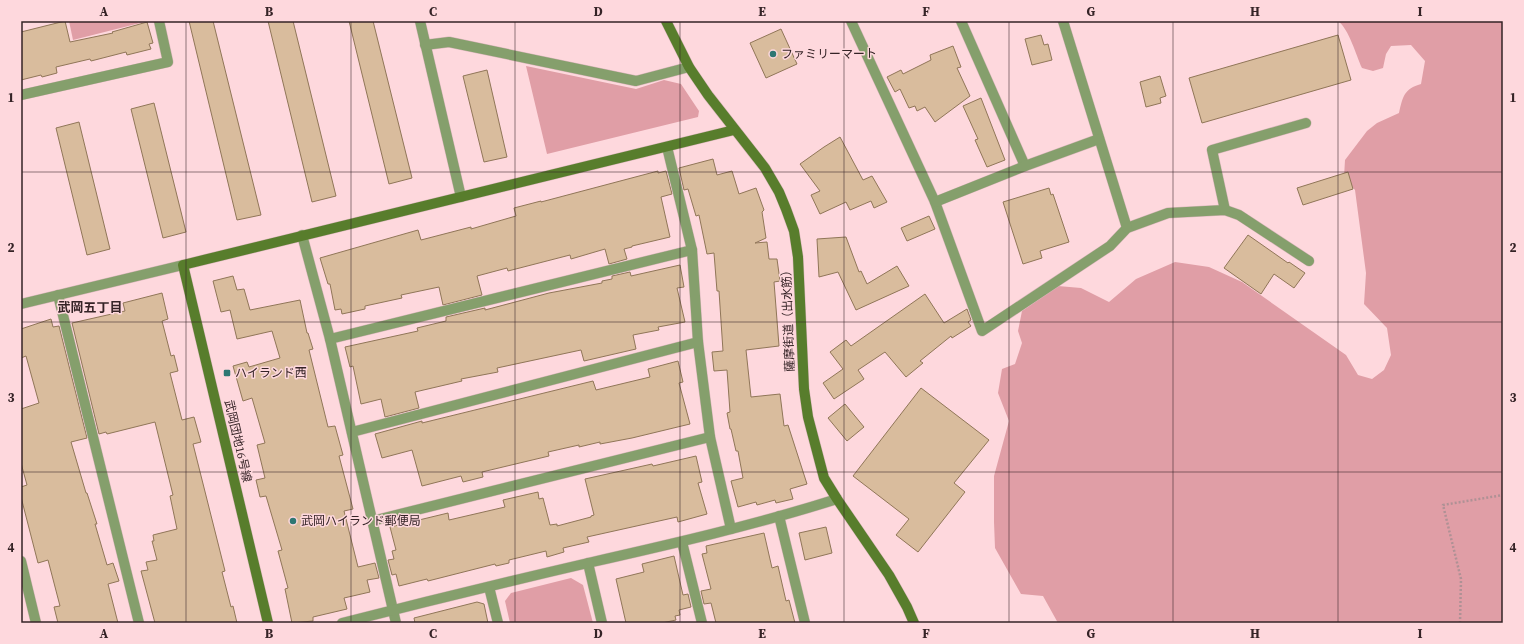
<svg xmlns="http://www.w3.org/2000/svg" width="1524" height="644" viewBox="0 0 1524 644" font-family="'Source Serif 4','Noto Sans JP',serif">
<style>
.green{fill:#e09ea6}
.building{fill:#d9bc9d;stroke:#907658}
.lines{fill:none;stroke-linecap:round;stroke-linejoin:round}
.street-casing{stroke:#dab7bc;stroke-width:11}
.secondary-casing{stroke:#dab7bc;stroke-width:11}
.path{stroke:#af9195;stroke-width:2.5;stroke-dasharray:2 2;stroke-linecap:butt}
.street{stroke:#859f6c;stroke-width:10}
.secondary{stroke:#587d2c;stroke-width:10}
.grid{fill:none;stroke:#352326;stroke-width:1;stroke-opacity:0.55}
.poi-dot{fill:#2e7773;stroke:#fed8dd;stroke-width:1.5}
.labels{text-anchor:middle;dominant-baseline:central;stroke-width:3;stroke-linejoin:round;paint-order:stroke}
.poi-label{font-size:12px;fill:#352326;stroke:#fed8dd;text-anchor:start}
.street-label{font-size:12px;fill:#352326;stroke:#fed8dd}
.neighbourhood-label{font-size:13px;font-weight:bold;fill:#352326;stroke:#fed8dd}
.neatline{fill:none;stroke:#352326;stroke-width:1.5}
.grid-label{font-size:13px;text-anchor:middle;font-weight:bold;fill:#352326}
</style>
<rect width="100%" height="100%" fill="#fed8dd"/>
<g class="green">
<polygon points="69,21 148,21 73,40"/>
<path d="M1338,21H1503V623H1058L1043,596L1021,594L995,548L994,522V476L1009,421L998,393L1002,369L1015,364L1022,343L1018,331L1022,311L1058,286L1081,288L1109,302L1136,279L1175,262L1209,267L1242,282L1346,355L1358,375L1372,379L1384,370L1391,355L1387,328L1364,304L1366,273L1355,190L1344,177L1345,160L1367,131L1377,123L1399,113C1403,96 1404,89 1421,84L1425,61L1411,45L1391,46L1386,54L1383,68L1373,71L1362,68C1356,55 1349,29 1338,21Z"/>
<polygon points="526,66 636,89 664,80 681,84 699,111 698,117 547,154"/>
<polygon points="571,578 583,585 593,623 510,623 505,601 511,593"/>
</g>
<g class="building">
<polygon points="65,21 70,42 113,33 112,32 147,22 153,43 149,44 151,49 127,55 126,52 91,61 90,59 56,67 57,73 42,77 41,75 21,80 21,32"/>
<polygon points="189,21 213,21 261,215 237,220"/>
<polygon points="268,21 293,21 336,196 312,202"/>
<polygon points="349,21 373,21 412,178 389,184"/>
<polygon points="781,29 797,64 766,78 750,43"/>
<polygon points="1041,35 1044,45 1048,44 1052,60 1032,65 1025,39"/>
<polygon points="1338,35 1351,80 1202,123 1189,78"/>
<polygon points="953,46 961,67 957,68 970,96 935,122 925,107 917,111 915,106 909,108 900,89 895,92 887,77 901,70 903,74 931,60 930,55"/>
<polygon points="487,70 507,157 484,162 463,76"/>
<polygon points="1160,76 1166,96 1160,98 1161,103 1146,107 1140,82"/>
<polygon points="981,98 1005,160 987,167 975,140 978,139 963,106"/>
<polygon points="154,103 186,232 163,238 131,109"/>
<polygon points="79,122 110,249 87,255 56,128"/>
<polygon points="840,137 863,180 872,176 887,202 874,208 871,201 850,210 846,202 820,214 811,195 820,191 800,164 824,147"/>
<polygon points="713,159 717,175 732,171 739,194 756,188 764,210 762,212 766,238 755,243 767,242 769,259 777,259 780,281 774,282 779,346 746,350 751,397 780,394 784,426 788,425 807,484 790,489 793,499 776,503 775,500 757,505 756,502 738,507 731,481 743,478 738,451 736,451 731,429 730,429 727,413 730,412 727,370 714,371 712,352 723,351 719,291 717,291 714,253 707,254 699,215 696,216 688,189 684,190 679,168"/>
<polygon points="658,171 658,173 666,171 672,194 661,197 670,237 632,246 632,247 624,249 627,259 609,264 605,249 571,259 570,255 508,271 507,268 477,276 482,295 443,305 439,287 401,295 402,298 365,306 365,309 342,314 341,309 335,310 330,284 328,284 320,258 418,230 421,240 471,227 471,229 516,216 514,208 541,201 541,202"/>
<polygon points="1348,172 1353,189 1303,205 1297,188"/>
<polygon points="1049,188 1051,195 1053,194 1069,242 1040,251 1042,258 1023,264 1003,202"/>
<polygon points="929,216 935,229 907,241 901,228"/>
<polygon points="1248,235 1288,263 1289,262 1305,273 1294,288 1274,274 1261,294 1224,268"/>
<polygon points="846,237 859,272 861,271 867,284 897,266 909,286 856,310 838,272 819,277 817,239"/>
<polygon points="680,265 684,287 677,288 685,322 658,327 659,330 633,335 636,349 584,361 581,350 497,368 498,372 461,379 462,381 415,392 419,408 385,417 381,399 361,404 353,366 350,367 345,347 418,331 417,328 446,321 446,317 485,308 485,310 549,293 602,283 602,281 612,279 612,276 630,272 631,276"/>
<polygon points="233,276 237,290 244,289 250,310 300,300 307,333 308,333 313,349 309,350 328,427 335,426 343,455 339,456 353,509 344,511 358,567 375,563 379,578 367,580 370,592 344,598 347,609 313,617 313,621 292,623 285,589 288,588 278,551 282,550 266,496 260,497 256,480 265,478 257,445 265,443 252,398 243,401 233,366 247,362 249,367 280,358 272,331 237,339 230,310 221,312 213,281"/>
<polygon points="162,293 168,319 162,321 171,356 174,355 178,371 170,373 182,420 194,417 201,442 193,444 225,571 222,572 231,607 233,606 237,623 155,623 141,571 148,570 146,562 157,560 152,541 154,541 153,535 177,529 170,496 173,495 155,422 107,434 106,432 99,434 72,323 125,311 123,303"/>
<polygon points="925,294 944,323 967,309 971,320 968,322 971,326 952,338 951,336 920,361 923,363 906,377 885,352 858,370 864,379 834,399 823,383 843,369 830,352 846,340 851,346"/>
<polygon points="51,319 53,327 59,326 87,438 71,442 86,493 87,493 97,524 95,524 107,565 113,563 119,581 108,584 118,623 58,623 54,607 60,606 48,560 38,563 21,497 21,487 27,485 21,463 21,409 39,403 26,356 21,358 21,329"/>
<polygon points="678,361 683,382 679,383 690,424 632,438 600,444 600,442 579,447 579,445 548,452 549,456 482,472 483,477 463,482 461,476 422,486 412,450 382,458 375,434 422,421 422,423 593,381 596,390 650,377 648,369"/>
<polygon points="921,388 989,440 954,483 965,492 918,552 896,535 909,519 853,476"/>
<polygon points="845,404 864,427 847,441 828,418"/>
<polygon points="696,456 702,482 698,483 707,514 678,522 677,517 587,537 589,542 563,548 564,552 547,557 546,551 509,560 509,563 496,566 495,564 428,581 427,579 399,586 396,574 392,575 388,560 394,559 392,551 396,550 390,527 448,513 449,520 505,507 503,500 538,492 539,499 543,498 550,525 557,524 557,526 591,517 591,516 594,515 585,479 652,464 653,466"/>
<polygon points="826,527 832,553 805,560 799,533"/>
<polygon points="764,533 772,568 778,566 786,601 789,600 795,623 716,623 711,603 704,604 701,591 711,589 702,554 707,553 706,546"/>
<polygon points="674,556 683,595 688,594 691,607 679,610 680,615 675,616 676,620 662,623 626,623 616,579 644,572 642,564"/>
<polygon points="477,602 484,604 488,623 415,623 414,618"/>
</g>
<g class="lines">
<g class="street-casing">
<g id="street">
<polyline points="420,21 461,197"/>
<polyline points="851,21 935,202 982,331 1110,246 1127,228 1168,213 1225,210 1239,215 1309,261"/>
<polyline points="961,21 1025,166"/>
<polyline points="1063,21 1127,228"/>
<polyline points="425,45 449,42 636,81 689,67"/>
<polyline points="21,95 168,62 159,21"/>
<polyline points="667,147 692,250 698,342 710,437 731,529"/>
<polyline points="935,202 1025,166 1099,139"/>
<polyline points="1225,210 1212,150 1306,123"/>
<polyline points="302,235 330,339 396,623"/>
<polyline points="58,295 139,623"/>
<polyline points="21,304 183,265"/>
<polyline points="330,339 692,250"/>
<polyline points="352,432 698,342"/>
<polyline points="779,516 805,623"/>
<polyline points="372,521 710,437"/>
<polyline points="682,542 702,623"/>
<polyline points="21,561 36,623"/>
<polyline points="588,563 602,623"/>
<polyline points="489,587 498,623"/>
<path d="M342,623C424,602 506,582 588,563C672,544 755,525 837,499"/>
</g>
</g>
<g class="secondary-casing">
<g id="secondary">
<polyline points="666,21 689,67 708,95 765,168 779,192 786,209 794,231 798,257 804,389 808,417 824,478 837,499 889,575 907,607 914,623"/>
<polyline points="268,623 183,265 734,130"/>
</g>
</g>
<polyline class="path" points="1460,623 1461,579 1443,505 1503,495"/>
<use href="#street" class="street"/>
<use href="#secondary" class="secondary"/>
</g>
<path class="grid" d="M186,21V623M351,21V623M515,21V623M680,21V623M844,21V623M1009,21V623M1173,21V623M1338,21V623M21,172H1503M21,322H1503M21,472H1503"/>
<g class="poi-dot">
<circle cx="773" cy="54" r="4"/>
<rect x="223" y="369" width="8" height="8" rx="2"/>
<circle cx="293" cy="521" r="4"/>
</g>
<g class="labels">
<g class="poi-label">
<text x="781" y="54">ファミリーマート</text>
<text x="235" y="373">ハイランド西</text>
<text x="301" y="521">武岡ハイランド郵便局</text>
</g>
<g class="street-label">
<text transform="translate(788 318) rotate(-92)">薩摩街道（出水筋）</text>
<text transform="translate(238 441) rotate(77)">武岡団地16号線</text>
</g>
<g class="neighbourhood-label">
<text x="90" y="307">武岡五丁目</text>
</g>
</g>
<rect width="1524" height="644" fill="none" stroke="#fed8dd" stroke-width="44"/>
<rect x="22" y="22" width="1480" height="600" class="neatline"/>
<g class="grid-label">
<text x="104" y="16">A</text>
<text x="269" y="16">B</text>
<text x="433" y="16">C</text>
<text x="598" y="16">D</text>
<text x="762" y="16">E</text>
<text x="926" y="16">F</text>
<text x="1091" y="16">G</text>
<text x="1255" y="16">H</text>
<text x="1420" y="16">I</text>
<text x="11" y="102">1</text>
<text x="1513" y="102">1</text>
<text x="11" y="252">2</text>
<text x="1513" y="252">2</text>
<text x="11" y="402">3</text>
<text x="1513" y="402">3</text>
<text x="11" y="552">4</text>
<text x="1513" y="552">4</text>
<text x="104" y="638">A</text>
<text x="269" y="638">B</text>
<text x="433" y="638">C</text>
<text x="598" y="638">D</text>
<text x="762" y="638">E</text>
<text x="926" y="638">F</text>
<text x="1091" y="638">G</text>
<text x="1255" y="638">H</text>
<text x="1420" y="638">I</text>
</g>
</svg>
